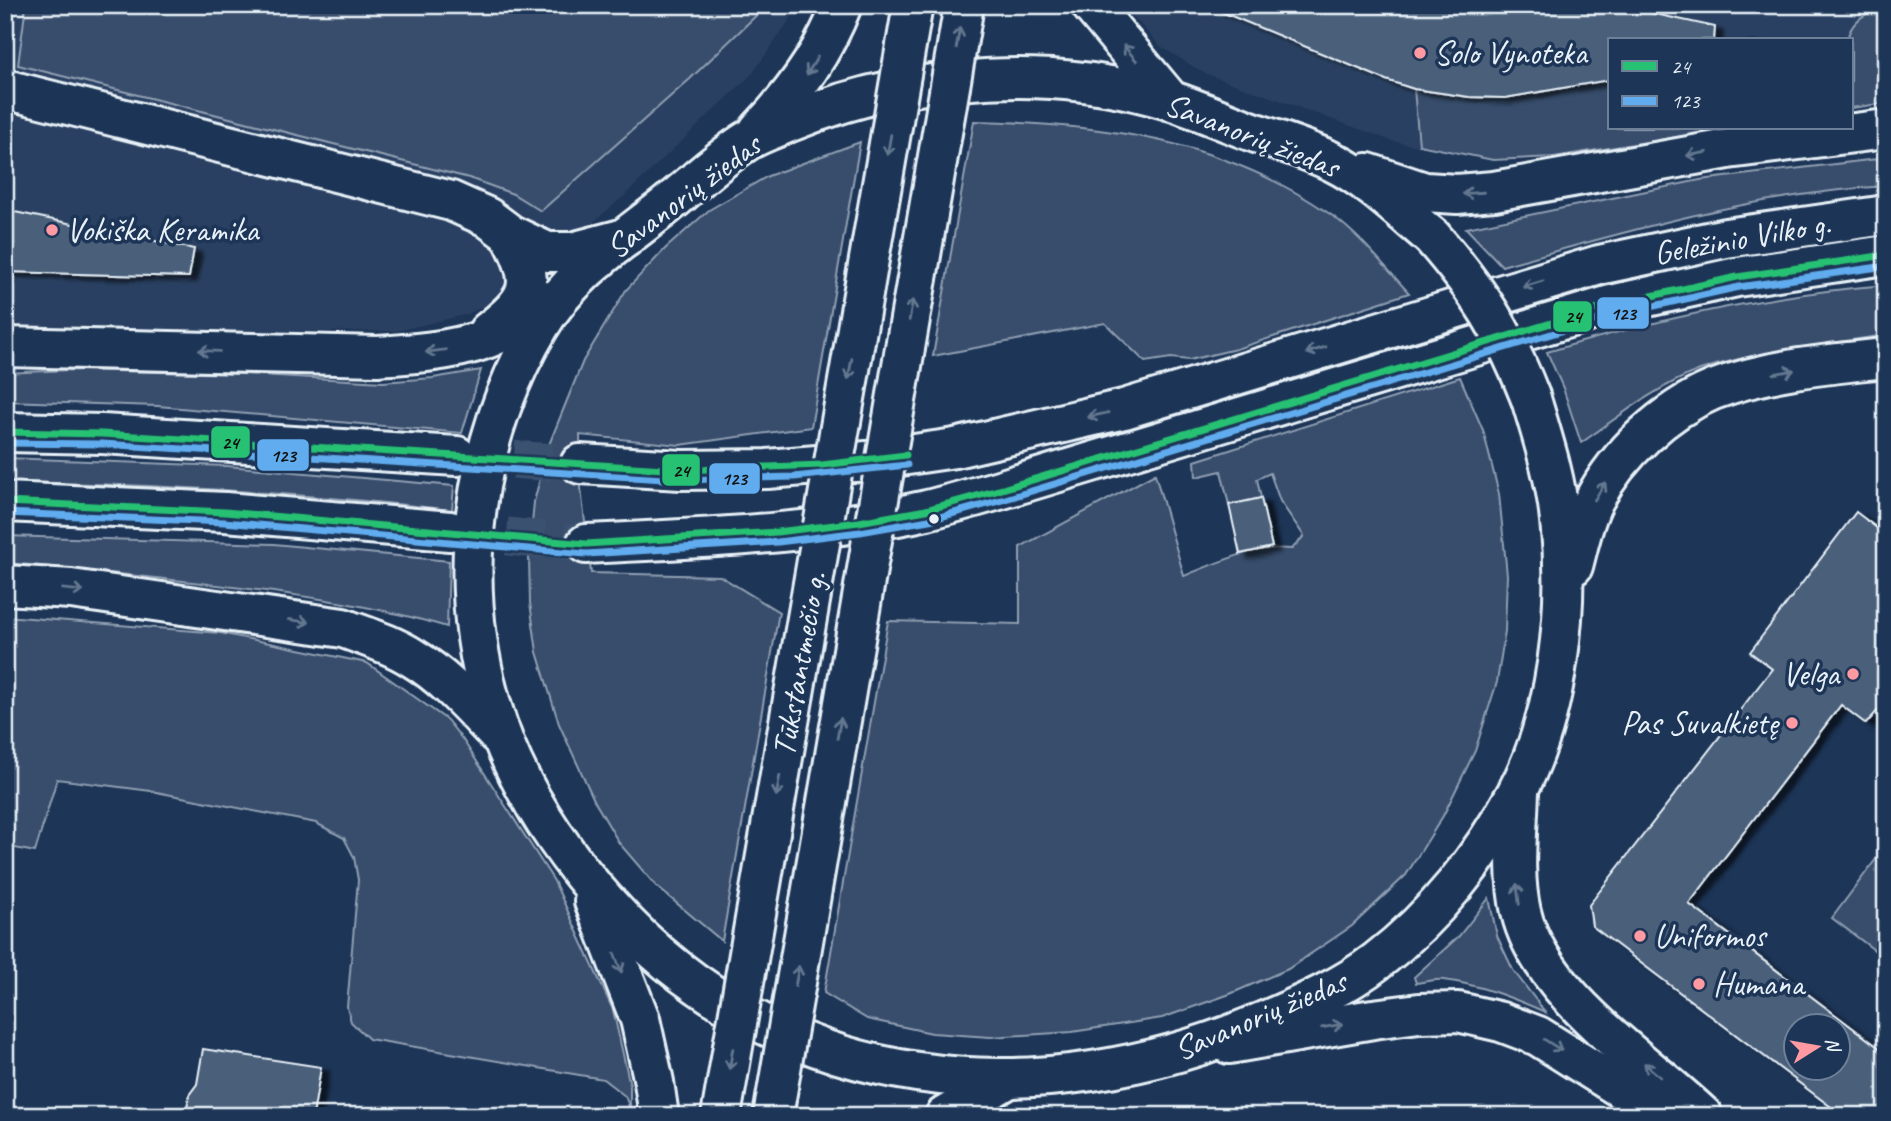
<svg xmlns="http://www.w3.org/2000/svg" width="1891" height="1121" viewBox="0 0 1891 1121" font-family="Caveat,sans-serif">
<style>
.built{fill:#2a4162}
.green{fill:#374d6c;stroke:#909fb2;stroke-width:2}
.building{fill:#495e7a;stroke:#e8f1f8;stroke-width:2;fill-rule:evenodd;filter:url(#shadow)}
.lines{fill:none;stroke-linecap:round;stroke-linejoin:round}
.highway-tunnel{stroke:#3b516f;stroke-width:38;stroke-dasharray:38 19;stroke-linecap:butt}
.street-casing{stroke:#e8f1f8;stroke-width:44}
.primary-casing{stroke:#e8f1f8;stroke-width:44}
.highway-casing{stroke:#e8f1f8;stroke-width:44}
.street{stroke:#1d3557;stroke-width:38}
.primary{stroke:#1d3557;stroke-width:38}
.highway{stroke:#1d3557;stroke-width:38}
.highway-bridge-casing{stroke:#e8f1f8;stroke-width:44;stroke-linecap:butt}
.highway-bridge{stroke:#1d3557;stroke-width:38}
.bus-1-casing{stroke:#1d3557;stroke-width:12}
.bus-2-casing{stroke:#1d3557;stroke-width:12}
.bus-1{stroke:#26c172;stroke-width:7}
.bus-2{stroke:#60acee;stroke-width:7}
.oneway{stroke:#64778f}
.poi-dot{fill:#ff9aa2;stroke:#1d3557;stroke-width:2.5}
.bus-dot{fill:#e8f1f8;stroke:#1d3557;stroke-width:2.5}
.labels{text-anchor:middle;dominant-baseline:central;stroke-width:7;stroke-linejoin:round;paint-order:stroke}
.poi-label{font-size:33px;fill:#e8f1f8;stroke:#1d3557;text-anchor:start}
.street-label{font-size:33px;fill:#e8f1f8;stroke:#1d3557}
.line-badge{stroke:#1d3557;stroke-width:2.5}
.pale-badge-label{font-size:19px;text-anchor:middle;font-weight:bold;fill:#111}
</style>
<defs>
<filter id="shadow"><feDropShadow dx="8" dy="4.5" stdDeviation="2" flood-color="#0009"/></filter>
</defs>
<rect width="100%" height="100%" fill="#1d3557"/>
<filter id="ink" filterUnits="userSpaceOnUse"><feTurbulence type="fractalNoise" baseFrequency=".0143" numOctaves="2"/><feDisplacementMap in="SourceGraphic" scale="14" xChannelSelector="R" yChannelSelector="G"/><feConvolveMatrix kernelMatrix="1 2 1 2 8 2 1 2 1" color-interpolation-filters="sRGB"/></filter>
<g filter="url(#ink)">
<g class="built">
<polygon points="5,5 800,5 752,74 623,197 509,293 468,314 397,331 5,333"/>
<polygon points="1123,5 1886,5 1886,103 1851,108 1851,40 1609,40 1609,128 1733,128 1554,157 1493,160 1392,141 1204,73 1160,46"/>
</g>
<g class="green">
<polygon points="26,5 767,5 690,79 541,211 513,194 469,178 18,65"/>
<path d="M1882,5H1886V103L1851,108V40H1847C1851,20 1865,15 1882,5Z"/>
<polygon points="1609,80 1609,128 1733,128 1554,157 1493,160 1419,145 1414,89 1469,97 1505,98"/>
<path d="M974,121C1102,124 1221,139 1330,214C1360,235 1385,267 1409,293L1236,349L1189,360L1171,358L1145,362L1105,323L933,356Z"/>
<polygon points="860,142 811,427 680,445 580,435 581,488 591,573 720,576 779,612 722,941 656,886 619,843 595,802 559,724 537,652 530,603 529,557 534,502 548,447 583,361 626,290 666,248 709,210 768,176"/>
<path d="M1886,158V186C1755,194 1627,231 1502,266L1466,228L1700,180Z"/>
<path d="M1886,285V335C1829,344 1754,351 1700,370C1657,386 1618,417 1581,443L1563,388L1547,352C1657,319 1772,294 1886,285Z"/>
<polygon points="69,370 243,374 383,382 433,378 481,370 462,433 158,406 5,401 5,373"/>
<path d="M1460,377L1483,430L1499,494L1507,575L1505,631L1497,682L1475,751L1443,816L1406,875L1352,926L1288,969L1230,994L1162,1018L1072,1032L990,1037L932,1033L867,1019L824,993L888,621L1020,624V547L1155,474L1184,576C1219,562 1254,545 1292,549L1304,536L1280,501L1270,473L1257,479L1261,498L1229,505L1221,471L1196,477L1195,461Z"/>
<path d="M5,458L227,466L454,486L452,510C304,493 155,484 5,482Z"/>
<path d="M5,536L274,544L449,561L447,627C367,603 284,593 201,583C136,576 71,568 5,563Z"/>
<polygon points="5,616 220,633 367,663 447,720 463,740 554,881 613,1010 630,1085 630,1109 625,1096 603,1079 369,1039 351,1022 347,1007 358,880 354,857 344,838 316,823 151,791 57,779 35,852 5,846"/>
<polygon points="1885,847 1886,848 1886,959 1832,918"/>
<path d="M1489,898L1497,936L1513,970L1545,1012C1513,998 1478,984 1443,980C1434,979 1425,982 1416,983L1414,977L1459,936Z"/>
</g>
<g class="building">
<polygon points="1205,5 1614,5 1715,27 1714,40 1609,40 1609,80 1505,98 1469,97 1414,89 1386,80"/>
<polygon points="5,210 194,249 189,277 5,272"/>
<polygon points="1261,498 1272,547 1240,554 1229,505"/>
<path d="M1856,512L1886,535V701L1866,724L1841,705L1689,904L1886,1053V1116H1843L1592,926L1589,905L1772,669L1750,652ZM1796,1026H1838V1068H1796Z"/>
<polygon points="203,1049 321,1067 313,1116 186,1116 189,1095 197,1084"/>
</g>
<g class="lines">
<g class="highway-tunnel">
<polyline points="457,456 580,464"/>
<polyline points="450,531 586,544"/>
</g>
<g class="street-casing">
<g id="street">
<polyline points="5,89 451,201 487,217 511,235 547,252 572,252 625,238"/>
<path d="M488,332C531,298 538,286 511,235"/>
</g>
</g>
<g class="primary-casing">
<g id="primary">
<path d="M1519,790C1518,830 1512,873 1521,912C1540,994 1644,1060 1703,1116"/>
<polyline points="1229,1044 1373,1019 1419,1013 1458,1012 1501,1022 1538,1036 1665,1116"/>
</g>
</g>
<g class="highway-casing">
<g id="highway">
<polyline points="1091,5 1170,100"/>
<path d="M759,130C795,93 823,54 842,5"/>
<polyline points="1368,173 1425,192 1457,194 1494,191 1728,149 1886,129"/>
<path d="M1432,237C1402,212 1368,179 1333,162C1305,148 1274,140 1245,129C1221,120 1197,109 1172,101C1078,72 990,73 894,90C858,97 824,108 790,122C776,128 760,133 747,141C717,160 690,187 662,209C617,244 568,277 539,327C472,441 455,577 491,704C512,778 557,847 608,904C780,1098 1039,1119 1267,1020C1304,1004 1345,986 1377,961C1434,917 1482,857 1516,794C1558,717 1570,606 1560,520C1556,479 1543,439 1531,399"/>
<path d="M5,347L378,356C419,353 462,351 500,333C517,325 533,312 550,301"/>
<polyline points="5,432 102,434 457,456"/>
<polyline points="580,464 681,470 767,469 867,461 955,448 1124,409 1599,265 1726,238 1886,215"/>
<polyline points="5,502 225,512 450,531"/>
<path d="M586,544C699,538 815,535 927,510C951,504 975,497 999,490L1611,305L1737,277L1886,255"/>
<path d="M1573,566C1579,544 1583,521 1594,500C1618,454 1665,410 1713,390C1767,369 1829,364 1886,358"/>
<path d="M5,585L71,589L343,628C367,637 391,644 413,658C445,677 471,707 497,734"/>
<polyline points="594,901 640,1019 654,1082 659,1116"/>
<polyline points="945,1116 1006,1080"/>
</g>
</g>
<use href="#street" class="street"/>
<use href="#primary" class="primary"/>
<use href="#highway" class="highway"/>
<g class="highway-bridge-casing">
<g id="highway-bridge">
<path d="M1432,237C1479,291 1505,332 1531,399"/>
<polyline points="721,1116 913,5"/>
<polyline points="773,1116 964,5"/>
</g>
</g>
<use href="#highway-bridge" class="highway-bridge"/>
<g class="bus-1-casing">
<g id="bus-1">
<polyline points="5,432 102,434 681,470 822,465 906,455"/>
<polyline points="5,502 225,512 586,544 777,532 859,522 926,510 999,490 1611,305 1737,277 1886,255"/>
</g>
</g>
<g class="bus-2-casing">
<g id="bus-2">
<polyline points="5,443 102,444 680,480 794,477 907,465"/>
<polyline points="5,513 224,522 586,554 778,542 860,532 929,520 1002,500 1614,315 1739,287 1886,266"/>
</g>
</g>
<use href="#bus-1" class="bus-1"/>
<use href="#bus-2" class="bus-2"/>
</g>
<defs><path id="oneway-shaft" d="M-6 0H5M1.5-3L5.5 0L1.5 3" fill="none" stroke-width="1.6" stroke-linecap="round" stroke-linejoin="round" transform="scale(1.75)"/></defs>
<g class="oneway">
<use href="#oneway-shaft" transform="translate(958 38) rotate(-80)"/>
<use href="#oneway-shaft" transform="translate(1130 53) rotate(-130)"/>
<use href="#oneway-shaft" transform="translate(812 66) rotate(122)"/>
<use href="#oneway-shaft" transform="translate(889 145) rotate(100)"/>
<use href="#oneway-shaft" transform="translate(1697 154) rotate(170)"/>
<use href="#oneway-shaft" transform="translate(1473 193) rotate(176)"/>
<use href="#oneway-shaft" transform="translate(1533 284) rotate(163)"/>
<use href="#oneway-shaft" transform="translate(911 310) rotate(-80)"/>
<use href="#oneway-shaft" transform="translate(1316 350) rotate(163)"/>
<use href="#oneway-shaft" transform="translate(209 351) rotate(-178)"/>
<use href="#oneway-shaft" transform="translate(436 351) rotate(172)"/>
<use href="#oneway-shaft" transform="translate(850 369) rotate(100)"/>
<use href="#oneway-shaft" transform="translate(1784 372) rotate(-10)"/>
<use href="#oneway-shaft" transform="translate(1098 415) rotate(167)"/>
<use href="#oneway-shaft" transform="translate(1600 491) rotate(-58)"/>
<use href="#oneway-shaft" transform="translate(73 590) rotate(6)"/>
<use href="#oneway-shaft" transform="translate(299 621) rotate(9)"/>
<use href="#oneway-shaft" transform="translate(839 728) rotate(-80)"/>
<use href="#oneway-shaft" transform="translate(778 786) rotate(100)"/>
<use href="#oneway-shaft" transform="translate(1518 894) rotate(-97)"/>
<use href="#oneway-shaft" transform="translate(618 963) rotate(69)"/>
<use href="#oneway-shaft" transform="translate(797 976) rotate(-80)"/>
<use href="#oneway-shaft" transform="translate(1332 1026) rotate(-10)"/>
<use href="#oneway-shaft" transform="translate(1553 1045) rotate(32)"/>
<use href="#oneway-shaft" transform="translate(731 1059) rotate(100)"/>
<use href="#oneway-shaft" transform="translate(1652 1070) rotate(-139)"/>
</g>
</g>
<g class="poi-dot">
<circle cx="1420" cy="53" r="7"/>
<circle cx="52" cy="230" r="7"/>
<circle cx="1853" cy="674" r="7"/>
<circle cx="1792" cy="723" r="7"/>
<circle cx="1640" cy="936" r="7"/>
<circle cx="1699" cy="984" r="7"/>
</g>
<circle class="bus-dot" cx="934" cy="519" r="6"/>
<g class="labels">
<g class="poi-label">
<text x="1434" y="53">Solo Vynoteka</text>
<text x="66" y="230">Vokiška Keramika</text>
<text x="1839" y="674" text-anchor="end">Velga</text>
<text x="1778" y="723" text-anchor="end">Pas Suvalkietę</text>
<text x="1654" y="936">Uniformos</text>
<text x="1713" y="984">Humana</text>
</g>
<g class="street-label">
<text transform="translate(1252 135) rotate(21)">Savanorių žiedas</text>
<text transform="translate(683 196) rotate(-37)">Savanorių žiedas</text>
<text transform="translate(1742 238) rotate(-10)">Geležinio Vilko g.</text>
<text transform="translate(799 664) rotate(-80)">Tūkstantmečio g.</text>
<text transform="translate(1260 1015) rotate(-23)">Savanorių žiedas</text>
</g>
</g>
<g class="line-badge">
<rect x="1596" y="296" width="54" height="34" rx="7" fill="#60acee"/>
<rect x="1552" y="300" width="41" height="33" rx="7" fill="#26c172"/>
<rect x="210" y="425" width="41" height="34" rx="7" fill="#26c172"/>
<rect x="256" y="438" width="54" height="34" rx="7" fill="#60acee"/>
<rect x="661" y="453" width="40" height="34" rx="7" fill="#26c172"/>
<rect x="708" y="462" width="53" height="33" rx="7" fill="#60acee"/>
</g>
<g class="pale-badge-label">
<text x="1623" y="320">123</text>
<text x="1573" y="323">24</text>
<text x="230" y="449">24</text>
<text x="283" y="462">123</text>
<text x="681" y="477">24</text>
<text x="734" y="485">123</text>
</g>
<rect width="1891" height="1121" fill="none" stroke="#1d3557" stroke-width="28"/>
<rect x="14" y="14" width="1863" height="1093" fill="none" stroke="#e8f1f8" stroke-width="2.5" filter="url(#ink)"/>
<rect x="1608" y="38" width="245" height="91" fill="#1d3557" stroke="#6e8097" stroke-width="2"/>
<rect x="1622" y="61" width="35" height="10" fill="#26c172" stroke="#6e8097" stroke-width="2"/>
<text x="1671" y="74" font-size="21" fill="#e8f1f8">24</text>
<rect x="1622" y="96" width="35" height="10" fill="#60acee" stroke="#6e8097" stroke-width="2"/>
<text x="1671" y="108" font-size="21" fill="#e8f1f8">123</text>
<g transform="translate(1817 1047) rotate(79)"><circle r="33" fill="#1d3557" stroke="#6e8097" stroke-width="2"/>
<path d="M0-5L12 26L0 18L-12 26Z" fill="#ff9aa2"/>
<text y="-10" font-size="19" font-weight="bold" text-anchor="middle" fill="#e8f1f8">N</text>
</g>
</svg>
